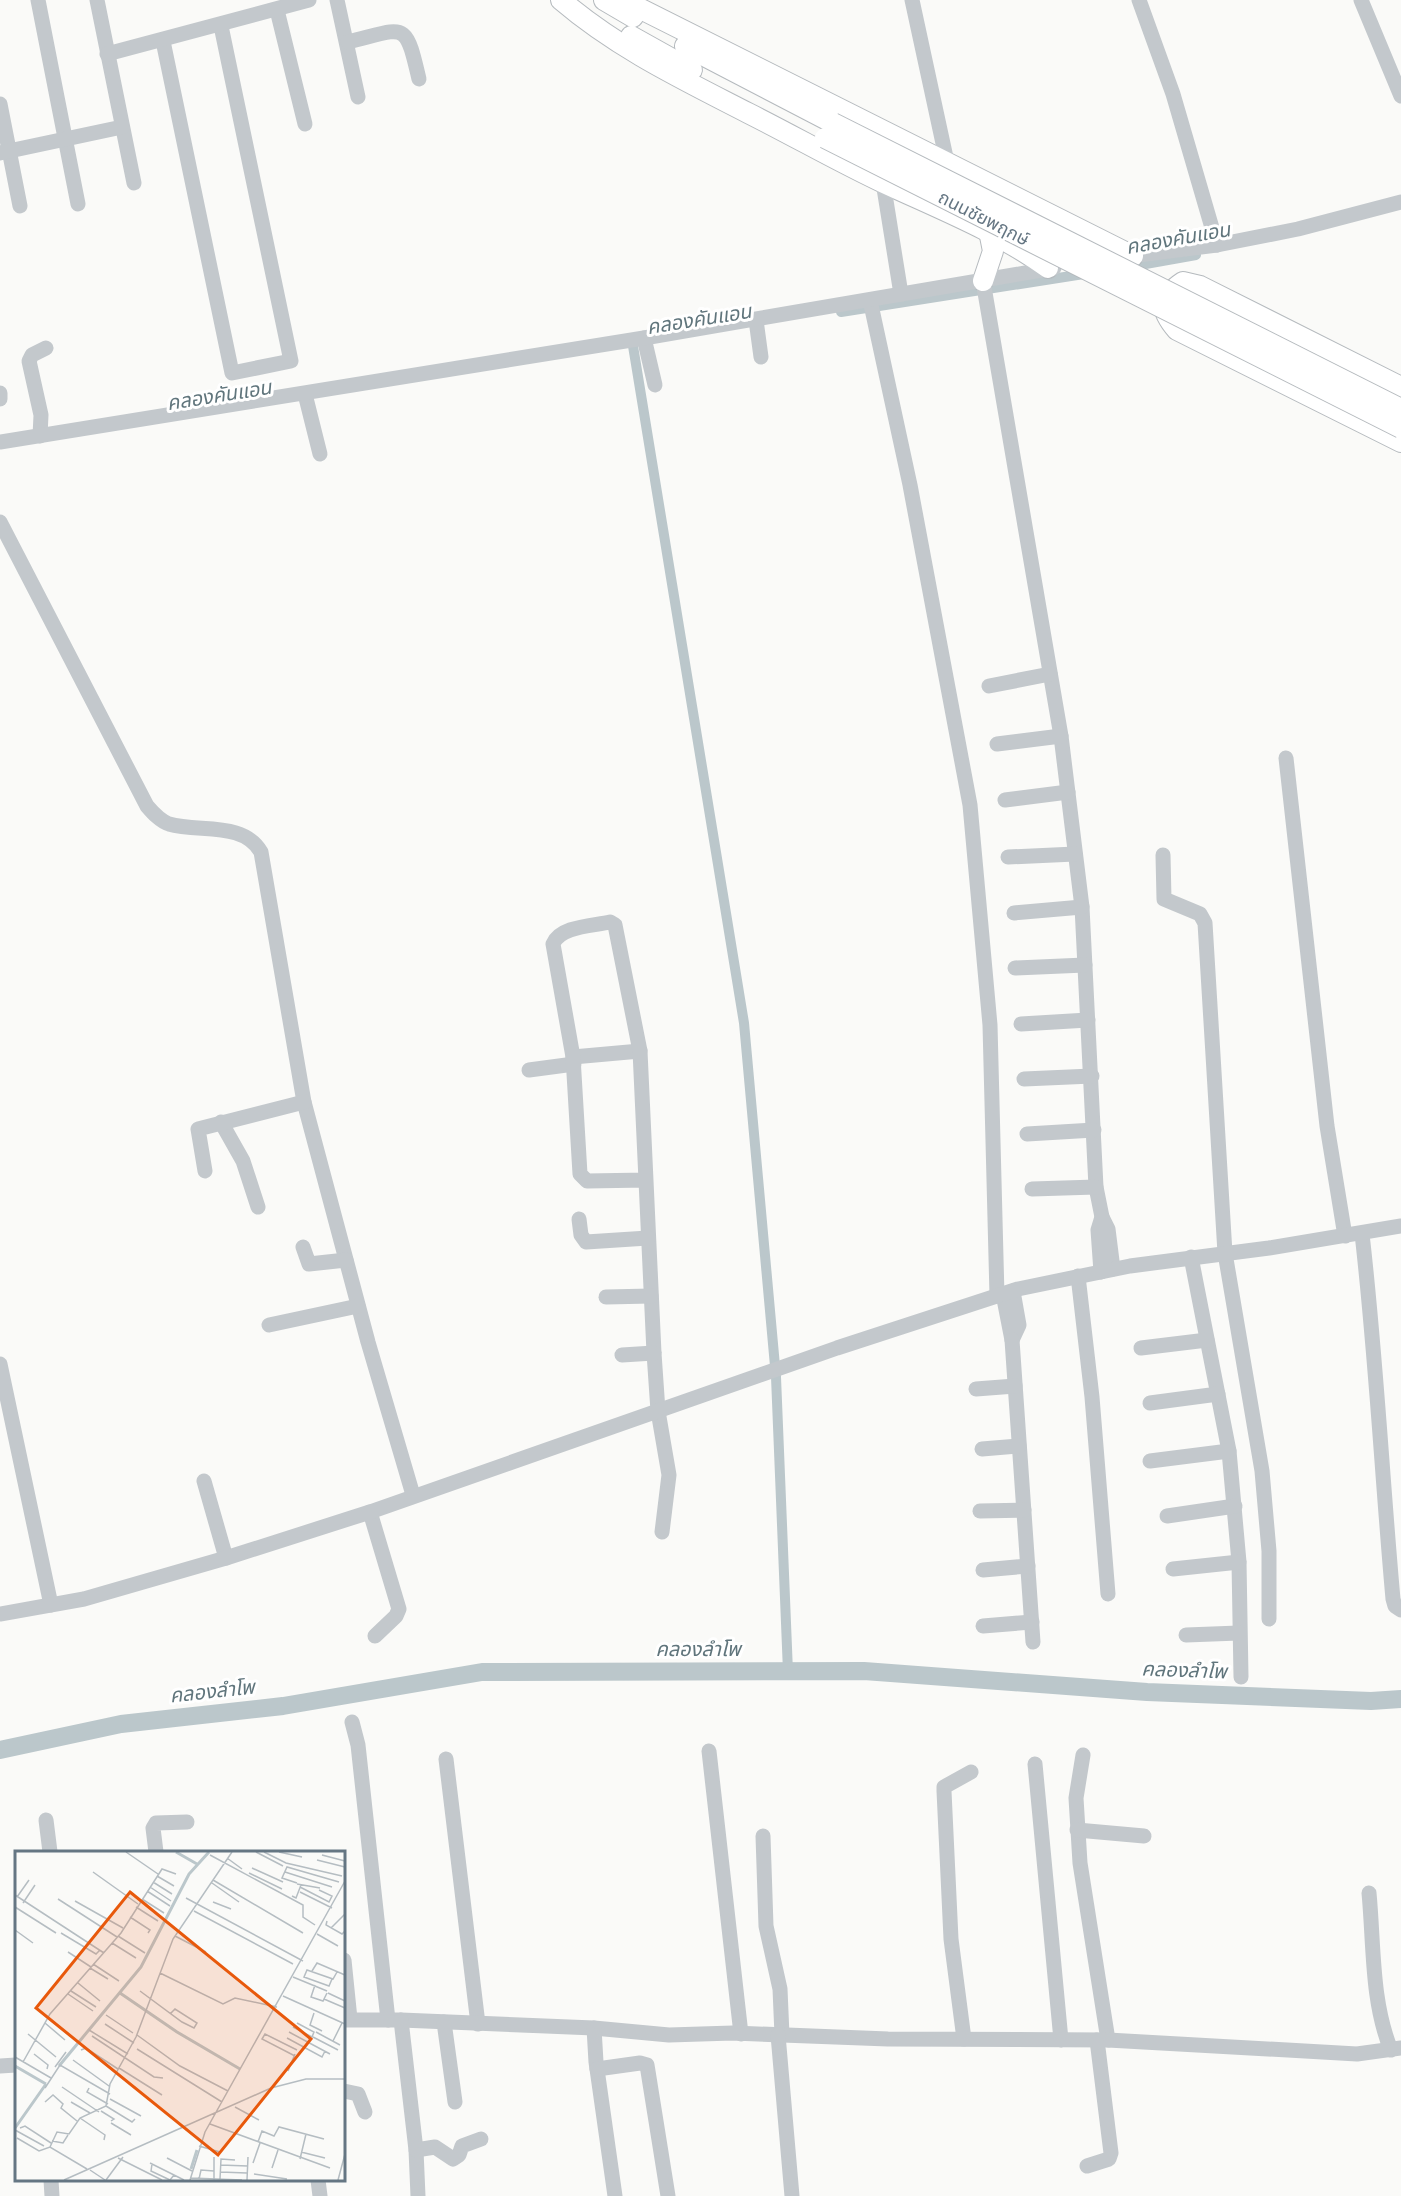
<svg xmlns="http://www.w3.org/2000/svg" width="1401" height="2196" viewBox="0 0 1401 2196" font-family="'PT Sans Narrow','Noto Sans Thai',sans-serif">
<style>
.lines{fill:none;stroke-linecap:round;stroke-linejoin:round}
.canal{stroke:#bbc7cb;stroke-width:10}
.river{stroke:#bbc7cb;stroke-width:18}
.major-casing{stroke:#b5babe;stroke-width:22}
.minor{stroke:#c3c8cc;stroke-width:15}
.major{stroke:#fff;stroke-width:20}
.major-bridge-casing{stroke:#b5babe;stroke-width:22;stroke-linecap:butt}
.major-bridge{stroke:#fff;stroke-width:20}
.labels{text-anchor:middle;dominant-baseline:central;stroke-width:6;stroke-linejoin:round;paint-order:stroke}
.street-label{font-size:18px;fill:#657683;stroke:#fff}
.water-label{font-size:20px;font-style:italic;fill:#60757c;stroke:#fff}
.inset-river{fill:none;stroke:#bbc7cb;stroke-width:3}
.inset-road{fill:none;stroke:#b5bdc2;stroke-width:1.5}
.view{fill:#e8590c;fill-opacity:0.15;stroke:#e8590c;stroke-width:3}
.inset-edge{fill:none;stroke:#657683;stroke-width:3}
</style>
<rect width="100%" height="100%" fill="#fafaf8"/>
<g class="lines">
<g class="canal">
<polyline points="1123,268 1196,255"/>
<polyline points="841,312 1090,273"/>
<polyline points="633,346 744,1023 776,1377 788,1672"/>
</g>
<polyline class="river" points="0,1750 121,1724 283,1706 482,1672 864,1671 1147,1692 1371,1701 1401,1699"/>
<g class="major-casing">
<g id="major">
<path d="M561,0C617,48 682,79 748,113C794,136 839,162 886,184C942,210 998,232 1048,268"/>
<polyline points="604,0 633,17"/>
<polyline points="623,0 1133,256"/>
<polyline points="631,36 692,70"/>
<polyline points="685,46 833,123"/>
<polyline points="983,281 993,251 989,231"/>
<path d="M1401,387L1200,286L1183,282C1159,298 1159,309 1177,330L1401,442"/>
</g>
</g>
<g class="minor">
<polyline points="38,0 78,204"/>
<polyline points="97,0 134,183"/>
<polyline points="337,0 358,97"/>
<polyline points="912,0 947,162"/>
<polyline points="1139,0 1173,94 1217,245"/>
<polyline points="1361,0 1401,96"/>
<polyline points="277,10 305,124"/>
<polyline points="163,41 232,373 291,361 221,26"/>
<path d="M348,42C406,28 405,19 419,79"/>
<polyline points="107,54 309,0"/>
<polyline points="0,104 20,206"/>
<polyline points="0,153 122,127"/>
<polyline points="883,182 901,294"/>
<polyline points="1122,257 1217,245 1298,229 1401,202"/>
<polyline points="983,281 1061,736 1082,907 1096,1187 1102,1217"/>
<polyline points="870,300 910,485 970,805 990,1025 997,1296"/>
<polyline points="756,320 761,357"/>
<polyline points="644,338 655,385"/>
<polyline points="0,393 0,399"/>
<polyline points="305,394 320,454"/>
<polyline points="40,436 41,415 29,361 32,355 46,348"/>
<polyline points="0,442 644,338 1054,268"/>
<path d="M0,522L147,806C153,813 160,821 169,824C199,833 243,821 261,852L304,1102L368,1342L413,1495"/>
<polyline points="989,686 1050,674"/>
<polyline points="997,744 1061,736"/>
<polyline points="1286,758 1327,1126 1345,1236"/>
<polyline points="1005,800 1068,792"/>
<polyline points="1163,855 1164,899 1200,914 1205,923 1225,1253 1262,1471 1269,1551 1269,1619"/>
<polyline points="1008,857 1075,854"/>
<polyline points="1014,913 1082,907"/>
<polyline points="1015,968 1085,965"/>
<polyline points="1021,1024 1088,1020"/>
<polyline points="573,1057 640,1051"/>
<polyline points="529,1070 574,1064"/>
<polyline points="1024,1079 1092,1076"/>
<polyline points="221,1122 243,1161 258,1207"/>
<polyline points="1027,1134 1094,1130"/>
<polyline points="205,1171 198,1129 304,1102"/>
<path d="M646,1180L587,1181L580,1174L573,1057L553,944C560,926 593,926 610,922L615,925L640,1051L654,1353L658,1411L669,1475L662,1532"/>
<polyline points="1032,1189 1096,1187"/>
<polyline points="579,1219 581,1235 586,1242 648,1238"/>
<path d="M1362,1234C1376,1355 1382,1477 1393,1599L1395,1606L1401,1610"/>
<polyline points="303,1247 309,1264 346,1260"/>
<polyline points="1191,1257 1229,1451 1239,1562 1241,1677"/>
<polyline points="1101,1272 1098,1230 1102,1217 1108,1229 1113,1269"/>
<polyline points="1078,1276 1092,1397 1108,1594"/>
<polyline points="1003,1294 1012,1340 1019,1325 1013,1291"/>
<polyline points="606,1297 651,1296"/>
<polyline points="269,1325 358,1306"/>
<polyline points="1012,1340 1033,1642"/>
<polyline points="1141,1348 1207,1340"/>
<polyline points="622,1355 654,1353"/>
<polyline points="0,1364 51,1605"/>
<polyline points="976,1389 1015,1386"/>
<polyline points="1150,1403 1218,1394"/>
<polyline points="982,1449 1019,1446"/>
<polyline points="1150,1461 1229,1451"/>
<polyline points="204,1481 226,1558"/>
<polyline points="980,1511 1024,1510"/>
<polyline points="370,1512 399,1609 396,1616 375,1636"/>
<polyline points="1167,1516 1235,1506"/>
<polyline points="1173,1569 1239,1562"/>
<polyline points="983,1570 1028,1566"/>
<polyline points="0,1614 84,1599 226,1558 370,1512 837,1348 1018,1289 1130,1266 1269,1248 1401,1226"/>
<polyline points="983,1626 1032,1622"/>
<polyline points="1186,1635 1239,1633"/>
<polyline points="352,1722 358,1745 388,2020"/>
<polyline points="709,1751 741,2034"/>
<polyline points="1083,1755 1076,1798 1080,1863 1108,2040"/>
<polyline points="446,1759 478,2024"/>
<polyline points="1035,1764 1061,2040"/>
<polyline points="46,1820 50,1852"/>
<polyline points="1077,1830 1144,1836"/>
<polyline points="763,1836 766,1926 780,1989 782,2035"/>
<polyline points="156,1852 153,1828 156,1823 187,1822"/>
<path d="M1369,1893C1374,1945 1371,2001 1391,2050"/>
<polyline points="344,1960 350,2019"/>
<polyline points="344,2020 401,2020 594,2028 669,2035 733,2033 888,2039 1108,2040 1357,2054 1401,2048"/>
<polyline points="401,2020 416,2150 418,2196"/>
<polyline points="444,2022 455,2102"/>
<polyline points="594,2028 596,2062 615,2196"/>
<polyline points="778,2035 792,2196"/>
<polyline points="964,2039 951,1939 944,1791 944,1787 971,1772"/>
<polyline points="0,2066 16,2065"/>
<polyline points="597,2069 640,2063 647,2065 668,2196"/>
<polyline points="344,2091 358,2094 365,2112"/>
<polyline points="416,2150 435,2147 453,2159 459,2155 462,2146 481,2139"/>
<polyline points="1087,2166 1109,2159 1111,2153 1097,2040"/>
<polyline points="51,2180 52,2196"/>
<polyline points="318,2180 320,2196"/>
</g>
<use href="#major" class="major"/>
<g class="major-bridge-casing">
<g id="major-bridge">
<polyline points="833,123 1401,409"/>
<polyline points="825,138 1401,428"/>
</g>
</g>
<use href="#major-bridge" class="major-bridge"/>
</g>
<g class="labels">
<g class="street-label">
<text transform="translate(984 218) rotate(27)">ถนนชัยพฤกษ์</text>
</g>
<g class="water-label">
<text transform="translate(1178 238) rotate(-10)">คลองคันแอน</text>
<text transform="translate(699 319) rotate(-9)">คลองคันแอน</text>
<text transform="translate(219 395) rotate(-9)">คลองคันแอน</text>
<text x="698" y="1649">คลองลำโพ</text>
<text transform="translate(1184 1670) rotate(2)">คลองลำโพ</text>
<text transform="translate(212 1691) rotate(-6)">คลองลำโพ</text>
</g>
</g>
<g transform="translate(15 1851)">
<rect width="330" height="330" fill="#fafaf8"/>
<path class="inset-river" d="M161,1L182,13M105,142L162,181L225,218M0,215L31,233M44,215L126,116L174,23L194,1M0,277L31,233M176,318L182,299"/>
<path class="inset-road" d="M111,1L143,23M241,1L268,15M249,1L271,12L327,25M264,1L287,6M195,4L288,54V66L300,74M307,4L330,10M212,7L227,18M302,9L330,16M237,17L268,31M78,21L123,53M270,21L317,36M234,22L267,38M142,25L159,35M198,29L288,82M138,31L157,43M197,32L224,51M282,32L267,27L272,16L324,31M282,33L305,37M135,36L156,50M285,36L314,51L317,45L304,39M132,40L155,55M285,41L317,57M0,44L89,102M277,45L281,47L286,34M2,46L14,29M171,47L288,110M43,48L102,86M127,48L149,62M60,50L108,77M198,51L216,58M8,52L20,34M0,56L41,82M121,56L143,70M179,60L278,113M115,66L135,79L133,82M312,70L311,74L327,83L330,80M316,77L330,63M0,79L18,92M46,82L81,103L85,99M302,83L323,95M103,85L130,102M160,85L191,101M97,92L121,107M53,101L76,116M78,113L104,130M75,117L93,128M297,120L302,112L330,124M145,122L208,153L220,147L262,156M278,126L312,140M317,128L314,135L289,126L292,119L318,128L322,121M63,132L85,150M300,134L296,146L308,150L312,142M56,140L81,156M125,140L167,171L179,177L182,172L160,158L155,163M313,142L330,150M53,143L78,160M268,145L330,173M309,148L330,157M299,162L295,174L307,180M91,164L118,182M30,172L50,189M90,173L119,192M278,176L297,186L299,181L282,172M74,179L113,203M274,181L315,203M301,181L325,194M13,183L41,206M122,184L165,215L213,240M77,185L139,226L148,227M298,186L323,199M272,187L307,206L310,200M318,190L327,172M122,198L207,251M66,199L71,197L103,218M19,203L33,214L32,218M280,205L247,188L250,183L282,199M0,206L36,227M58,209L94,235M8,211L35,163L106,82L147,18L161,23M40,216L51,201M104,217L147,244M273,220L280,203M47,236L84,261M30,237L45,214L95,243M74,237L72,241L93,253M95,248L126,265M30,251L38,244L48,253L46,257L62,270M56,251L75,262M91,255L117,271L120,268M220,256L244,269M86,260L99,268L96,270M65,267L90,284L89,289M96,272L116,284M195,273L315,317M5,277L10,275L36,292M0,279L29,295M2,287L24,300L35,296L72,318M37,290L48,292L53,284M243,291L247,280L259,285L264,276L309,288M184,295L205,301M35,296L42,281L54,283L65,267L91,255L95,233L121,186L158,88L217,1M286,301L310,307M103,307L147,329M152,307L177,320M285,308L291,283M135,312L169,329M238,312L245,292M137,313L136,320L155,329L159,324M205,314L233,315M257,317L263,299M75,319L90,329M205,321L232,322M239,323L272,328M176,327L227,329M184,328L186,319L199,320M205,328L206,308L220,309M49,329L256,237L291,228H330M91,329L108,306M175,329L190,281L330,30M199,329V306M232,329L233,306M323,329L330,303"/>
<path class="view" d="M115,41L296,188L203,304L21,157Z"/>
<rect width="330" height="330" class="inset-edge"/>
</g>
</svg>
